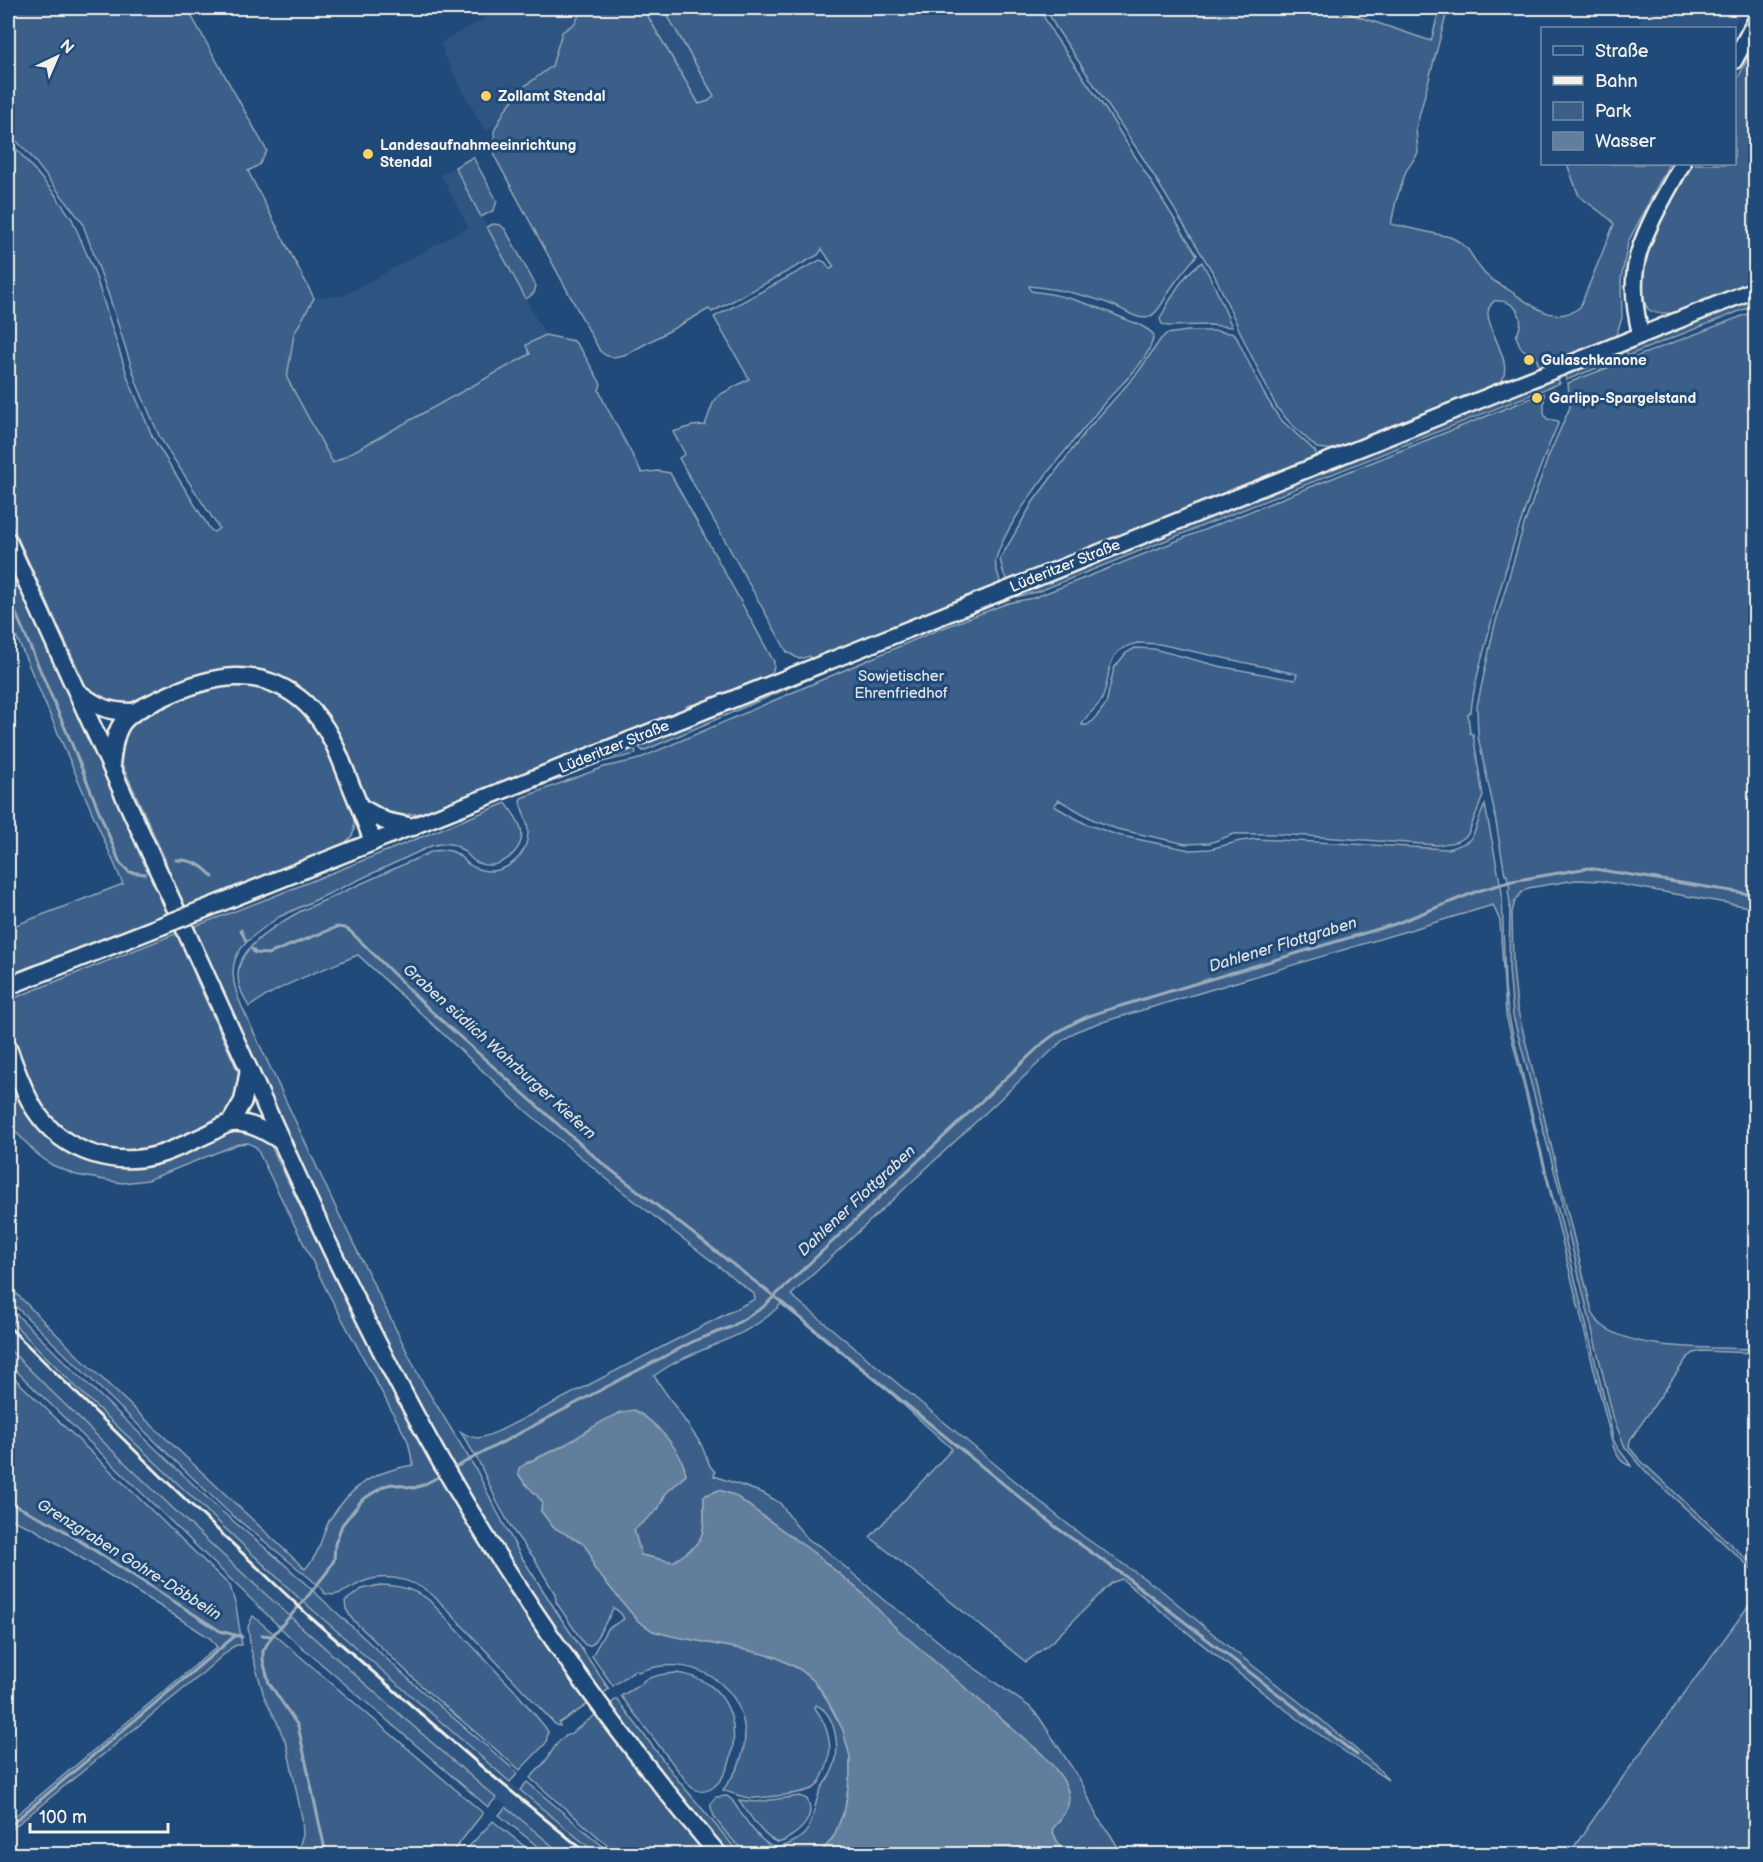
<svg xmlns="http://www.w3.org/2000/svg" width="1763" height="1862" viewBox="0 0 1763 1862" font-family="'Balsamiq Sans',sans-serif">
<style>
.built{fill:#2d5581}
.green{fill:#3a5f88;stroke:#97a8b8;stroke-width:1.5;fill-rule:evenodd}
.water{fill:#627e9d;stroke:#9cacbb;stroke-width:1.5}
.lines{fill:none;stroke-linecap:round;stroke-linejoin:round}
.stream{stroke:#9cacbb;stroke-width:3}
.secondary-casing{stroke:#f4f1e8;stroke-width:20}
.primary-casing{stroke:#f4f1e8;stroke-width:21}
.secondary{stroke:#1f4a7a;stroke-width:15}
.primary{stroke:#1f4a7a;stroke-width:16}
.rail{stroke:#f4f1e8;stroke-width:3}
.primary-bridge-casing{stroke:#f4f1e8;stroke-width:21;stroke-linecap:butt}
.primary-bridge{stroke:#1f4a7a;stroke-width:16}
.poi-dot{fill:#ffd166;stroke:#1f4a7a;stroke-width:2}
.labels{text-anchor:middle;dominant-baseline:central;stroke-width:6;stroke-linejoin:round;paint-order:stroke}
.poi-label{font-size:15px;font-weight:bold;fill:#f4f1e8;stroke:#1f4a7a;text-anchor:start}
.street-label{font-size:15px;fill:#f4f1e8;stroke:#1f4a7a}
.park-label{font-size:15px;fill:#e1e2de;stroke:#1f4a7a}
.water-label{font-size:16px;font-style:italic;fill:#dee0dd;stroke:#1f4a7a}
</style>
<rect width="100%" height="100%" fill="#1f4a7a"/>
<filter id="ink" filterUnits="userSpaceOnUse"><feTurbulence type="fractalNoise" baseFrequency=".0167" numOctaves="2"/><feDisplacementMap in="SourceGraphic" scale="12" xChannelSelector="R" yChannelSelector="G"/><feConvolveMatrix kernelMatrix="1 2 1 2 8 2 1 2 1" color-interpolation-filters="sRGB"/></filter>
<g filter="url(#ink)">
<g class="built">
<polygon points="484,8 668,8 719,99 692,114 648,40 485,131 443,54 445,53 440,43 484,19 479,10"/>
<polygon points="1647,8 1743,8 1733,28 1636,28"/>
<polygon points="455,167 545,335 526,345 530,354 333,463 287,378 294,334 314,298 343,296 468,227 441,175"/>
<polygon points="8,1318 82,1393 307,1606 495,1770 597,1854 562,1854 423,1735 302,1628 185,1520 69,1409 8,1348"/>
</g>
<g class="green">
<polygon points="8,8 175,8 176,9 187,8 267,151 259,165 248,171 314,298 294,334 287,378 333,463 530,354 526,345 545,335 574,341 582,351 601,384 599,390 604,402 642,473 658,471 670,473 774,662 774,667 771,676 697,706 693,704 687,706 682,713 444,808 424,813 391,816 367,804 343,747 264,674 133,705 116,707 91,694 86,686 16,534 8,520 8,139 54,193 72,219 94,271 129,381 153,438 210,529 214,532 219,528 160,438 137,384 109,296 82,222 30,155 8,132"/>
<path d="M583,8H643L699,104L709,101L714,96L663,8H1039L1054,35L1106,110L1197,255C1189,265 1181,274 1174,284C1166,294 1161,311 1149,317C1139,321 1124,310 1115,306C1088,295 1058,289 1029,286L1031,291C1066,295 1093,305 1125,319C1135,323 1147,327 1154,335C1149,361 1123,382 1106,401C1094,415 1083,430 1071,444C1048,471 1005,525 996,559C993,568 1001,576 1000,585L914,622L908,620L902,623L901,627L815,662L810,656L799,659L787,652L679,458L685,454L673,432L692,426L705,425L713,403L719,395L749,379L714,317L820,260L825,262L830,269L834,267L822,249L818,255L712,312L709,309L629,353C618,357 609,360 600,351L495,157L494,131L505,110L521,89L552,66L562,32L575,23Z"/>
<path d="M1046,8H1333L1431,41L1440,8H1448L1416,128L1418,153L1406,171L1396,201L1391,224L1450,237C1473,247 1470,258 1485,274C1493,282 1503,286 1512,292C1533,306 1556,326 1580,307L1614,224L1611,220L1579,196L1567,164H1669L1628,242L1621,280L1622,318L1615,338L1539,366L1536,358L1521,348L1516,336C1527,318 1516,299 1494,301C1491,304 1488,308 1488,313C1487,332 1518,367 1498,385L1337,450L1317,448L1291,424L1277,408L1248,349L1215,276L1143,158L1055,26Z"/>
<path d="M1755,44V283L1679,314C1669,311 1657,317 1648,309C1643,303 1643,294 1643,287C1642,245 1673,200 1693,164H1734L1735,84Z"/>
<polygon points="473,157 497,201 494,210 481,217 455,167"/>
<polygon points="493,224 500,225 505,229 536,286 534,293 526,299 487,227"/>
<path d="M1202,262L1214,285L1232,327L1210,325L1167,326L1162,324L1160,319C1170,299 1182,275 1202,262Z"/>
<polygon points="1755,296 1755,305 1627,356 1626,349"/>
<path d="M1755,311V908L1601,881L1576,880L1528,888L1522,892L1515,901L1512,912L1513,966L1517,1007L1592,1311C1595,1317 1597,1322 1603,1326C1638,1352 1712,1347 1755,1349V1353L1701,1351L1694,1353L1687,1358L1630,1440L1629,1447L1639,1459L1755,1567V1572L1648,1474L1625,1447L1614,1420L1562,1206V1200L1513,1016L1509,969L1510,903L1508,890L1510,889L1507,875H1505L1493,805L1478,737L1477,706L1494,628L1524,525L1549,455L1570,407L1568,383Z"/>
<polygon points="1188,331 1217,331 1235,334 1263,392 1279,418 1315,451 1317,456 1315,459 1010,583 1004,575 1000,559 1033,502 1086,431 1139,371 1160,340 1166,334"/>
<polygon points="1621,351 1623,358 1566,380 1565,374"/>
<polygon points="1556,377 1560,383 1037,592 1016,597 1014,594"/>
<path d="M1544,393V414L1547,419L1558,421V424C1528,493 1506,563 1488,635C1482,660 1473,686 1471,712L1468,714L1470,733L1473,734L1483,796L1468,834C1460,843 1449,843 1437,845L1277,834H1234L1210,843L1186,844L1117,829L1094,820L1059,800L1054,806L1084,823L1117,835L1190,850L1210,849L1240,841L1256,839L1447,849C1482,841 1471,831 1485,805L1502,892L1505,986L1508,1012L1513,1035L1553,1199L1558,1209L1611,1426C1613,1449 1621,1449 1631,1466C1620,1463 1617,1455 1613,1446L1506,1015L1500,921L1493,905L1096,1024L1077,1031L1062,1041L791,1295L1055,1514L1084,1537L1161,1590L1224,1643L1312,1712L1380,1770L1388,1780C1356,1759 1324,1739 1294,1716C1235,1672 1178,1625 1122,1579L1113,1582L1107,1587L1054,1640L1026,1662L870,1537L952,1449L887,1390L781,1304C743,1344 695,1345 654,1376L701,1444L710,1466L715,1472L714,1476L763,1493L780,1503L795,1524L809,1540L823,1548L886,1602L911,1619L949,1650L1030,1707L1039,1717L1082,1783L1097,1817L1110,1834L1122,1854H1067L1059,1845L1052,1830L1043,1755L895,1628L861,1592L814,1553L734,1495L719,1490L704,1496C704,1535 708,1540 673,1562L641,1555L634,1530L658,1509L666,1493L686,1475L620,1412L567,1444L526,1463L535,1493L542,1501L541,1511L553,1527L584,1544L591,1555L594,1568L638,1621L653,1631L672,1636L746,1650L776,1657L801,1670L814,1681L824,1695L843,1730L850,1756V1774L845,1809L834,1836L820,1854H746C738,1845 709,1818 711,1805C711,1801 713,1800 716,1797L727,1796L732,1800C741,1813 757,1839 771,1846C777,1849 783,1846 789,1844C817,1832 810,1814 820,1791C823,1784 829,1778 832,1771C841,1752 837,1714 816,1705L815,1708C829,1727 835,1751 824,1773C822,1778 819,1785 814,1788C803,1794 762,1798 750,1798C740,1797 732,1793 723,1790C729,1781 736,1773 740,1762C763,1697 699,1647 638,1672L635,1670L613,1686L592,1656L607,1629L624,1619C622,1614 618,1610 613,1608L610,1615L593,1644L588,1646L584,1644L556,1602L555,1594L534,1558L514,1532L498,1504L478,1460L460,1431C477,1443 484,1437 501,1430L755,1299L754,1294L614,1185L526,1111L358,955C322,970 281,984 249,1007C244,997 238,987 238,976C237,947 279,923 301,911L433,851C465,847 456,861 478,869C504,878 530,855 528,829C527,820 522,810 520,802L521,798L604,767L636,760L935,631L1008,603L1033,598L1082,579ZM1138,643L1159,644L1297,674L1295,680L1218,666L1154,649L1135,648L1126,653L1114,668L1106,704L1094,720L1087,725H1082C1085,715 1097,709 1102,699C1113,674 1102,650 1138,643Z"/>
<polygon points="8,555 171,912 8,975 8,928 123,884 8,617"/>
<polygon points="854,657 856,659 643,751 639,747 640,743"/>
<polygon points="249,684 274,692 296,704 321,731 354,814 354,831 351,837 343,845 182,908 175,892 165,859 121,762 119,753 122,734 140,716 206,686"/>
<polygon points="630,746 635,749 636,754 602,762 521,794 528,787"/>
<path d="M506,803C516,817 529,832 517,849C508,862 491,870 476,862C468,857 463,848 454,845C446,842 438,844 431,846L279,917C239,945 221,958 242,1007L337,1210L421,1380L477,1471L493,1504L521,1556L562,1620L609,1689L600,1696L469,1497L368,1310L190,928L267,899Z"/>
<polygon points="180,932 197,981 239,1074 241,1083 229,1114 170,1144 144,1152 109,1152 68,1135 43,1111 30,1085 9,1030 8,1004 17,997"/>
<path d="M8,1065L23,1102L94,1162L235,1130H249L270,1144L349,1308L366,1332L590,1703L559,1723L560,1726L556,1725L438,1600C420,1582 393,1573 368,1580C353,1584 339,1600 324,1593V1591L312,1580L226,1510L8,1299V1285L78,1356L305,1569C319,1555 320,1541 328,1523C330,1518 335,1513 338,1508C359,1480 379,1471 413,1465L408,1441L327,1291L256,1147L248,1143L238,1144L148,1180L122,1183L76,1175L52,1165L37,1154L14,1130L8,1120Z"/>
<polygon points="8,1306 74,1371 219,1509 283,1563 415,1685 518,1773 510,1782 299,1598 82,1393 8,1318"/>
<path d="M8,1348C164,1505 328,1654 496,1798L488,1807L289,1636L8,1363Z"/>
<polygon points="8,1372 230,1586 236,1606 242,1645 236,1645 231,1648 197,1678 8,1832 8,1822 217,1647 210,1638 163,1608 34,1529 8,1518"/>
<path d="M380,1585C399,1585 414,1589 429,1600L516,1692L545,1727L548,1732L546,1743L520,1770L427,1691L352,1619L346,1609L345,1601L362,1589Z"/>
<polygon points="1755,1597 1755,1854 1569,1854 1623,1777"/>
<polygon points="253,1616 483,1813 451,1854 297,1854 303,1834 302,1818 287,1746 277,1722 264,1696 251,1650 248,1627"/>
<path d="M676,1673C772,1685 727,1819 690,1786L621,1696L643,1683V1681C654,1675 664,1674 676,1673Z"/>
<polygon points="617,1699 678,1780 740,1854 726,1854 607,1706"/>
<path d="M598,1713L711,1854H618L530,1778C536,1772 542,1766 547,1759C553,1750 559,1737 570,1734Z"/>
<polygon points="527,1782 612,1854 597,1854 520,1790"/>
<path d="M800,1796L807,1799C816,1815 803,1829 790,1837C786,1840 782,1843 777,1842C764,1839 747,1811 739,1800L756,1802Z"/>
<polygon points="506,1807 562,1854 547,1854 499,1815"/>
<polygon points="493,1821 534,1854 462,1854"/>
</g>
<path class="water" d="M634,1410C655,1421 683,1451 686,1475L666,1493L658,1509L634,1530L641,1555L673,1562C708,1540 704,1535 704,1496L719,1490L734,1495L814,1553L861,1592L896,1628L1043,1755C1055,1768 1077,1790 1066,1810C1063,1817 1057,1823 1052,1830L1059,1845L1067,1854H820L834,1836L845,1809L850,1774V1757L843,1730L824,1694L814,1681L801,1670L776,1657L746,1650L672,1636L653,1631L638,1621L594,1568L591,1555L584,1544L553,1527L541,1511L542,1501L523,1481L518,1473L519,1468C534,1458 551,1453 566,1444C589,1431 607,1414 634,1410Z"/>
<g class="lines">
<g class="stream">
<polyline points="8,595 71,742 120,863 129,872 145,874"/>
<path d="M176,860C192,859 202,865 213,877"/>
<polyline points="241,930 246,941"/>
<polyline points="252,949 255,953 268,954 337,927 345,928 350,931 431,1011 561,1127 602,1163 775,1297 1057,1528 1129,1579 1357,1755"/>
<path d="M452,1469L627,1376L694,1341L731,1327L762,1308L1043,1043C1063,1027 1082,1017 1107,1010L1395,924L1478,891L1512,881L1588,868L1756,895"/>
<polyline points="8,1502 52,1523 220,1631 242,1637 239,1635"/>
<polyline points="262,1635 272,1636"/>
<polyline points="8,1827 236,1635"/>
<polyline points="326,1854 298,1726 269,1683 263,1660 263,1651 272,1636 304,1601 327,1572 334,1560 335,1544 342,1525 362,1500 384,1486 392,1484 414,1488 423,1485 442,1475"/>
</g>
<g class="secondary-casing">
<g id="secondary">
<polyline points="1734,61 1756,20"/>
<path d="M1641,335C1634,308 1631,279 1639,252C1649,221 1667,192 1682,164"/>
<polyline points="373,842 852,652 1756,289"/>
</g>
</g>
<g class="primary-casing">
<g id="primary">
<path d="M8,541L323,1232C360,1310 399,1387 441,1462C521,1601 614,1732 718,1854"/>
<path d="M79,693C98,707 108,712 132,712"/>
<path d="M111,765C113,750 114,734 123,722C133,710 148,705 162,698C211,675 261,663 306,704C329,726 339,754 350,783C358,803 366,822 373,842L202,910"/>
<polyline points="360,807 385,821 413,827"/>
<polyline points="8,986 161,926"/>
<path d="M8,1048C16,1069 23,1091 35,1110C63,1153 117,1169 164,1153C180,1147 195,1140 210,1133C216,1130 224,1124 231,1123C249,1121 267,1132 281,1141"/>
<polyline points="230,1123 243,1101 249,1070"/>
</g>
</g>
<use href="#secondary" class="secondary"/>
<use href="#primary" class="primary"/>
<polyline class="rail" points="8,1326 164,1479 310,1617 489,1773 588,1854"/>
<g class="primary-bridge-casing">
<polyline id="primary-bridge" points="161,926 202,910"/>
</g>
<use href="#primary-bridge" class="primary-bridge"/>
</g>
</g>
<g class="poi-dot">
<circle cx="486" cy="96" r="6"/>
<circle cx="368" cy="154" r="6"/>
<circle cx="1529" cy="360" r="6"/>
<circle cx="1537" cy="398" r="6"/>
</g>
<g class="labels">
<g class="poi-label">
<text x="498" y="96">Zollamt Stendal</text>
<text x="380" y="145">Landesaufnahmeeinrichtung<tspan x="380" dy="17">Stendal</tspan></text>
<text x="1541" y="360">Gulaschkanone</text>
<text x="1549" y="398">Garlipp-Spargelstand</text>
</g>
<g class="street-label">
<text transform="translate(1065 566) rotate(-22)">Lüderitzer Straße</text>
<text transform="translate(614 747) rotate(-22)">Lüderitzer Straße</text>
</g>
<g class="park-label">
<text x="901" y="676">Sowjetischer<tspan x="901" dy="17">Ehrenfriedhof</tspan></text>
</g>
<g class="water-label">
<text transform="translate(1283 945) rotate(-17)">Dahlener Flottgraben</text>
<text transform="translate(499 1052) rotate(42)">Graben südlich Wahrburger Kiefern</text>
<text transform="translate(857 1201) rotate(-43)">Dahlener Flottgraben</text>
<text transform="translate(129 1560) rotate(32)">Grenzgraben Gohre-Döbbelin</text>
</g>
</g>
<rect width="1763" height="1862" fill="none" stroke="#1f4a7a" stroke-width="30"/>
<rect x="15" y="15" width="1733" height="1832" fill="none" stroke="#f4f1e8" stroke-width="2" filter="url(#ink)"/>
<rect x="1541" y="27" width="195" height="138" fill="#1f4a7a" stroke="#748da6" stroke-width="1.5"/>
<rect x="1553" y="46" width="30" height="9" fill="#1f4a7a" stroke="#748da6" stroke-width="1.5"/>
<text x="1595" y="57" font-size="18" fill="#f4f1e8">Straße</text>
<rect x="1553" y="76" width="30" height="9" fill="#f4f1e8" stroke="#748da6" stroke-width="1.5"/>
<text x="1595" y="87" font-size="18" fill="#f4f1e8">Bahn</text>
<rect x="1553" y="102" width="30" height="18" fill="#3a5f88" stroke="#748da6" stroke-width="1.5"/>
<text x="1595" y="117" font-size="18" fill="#f4f1e8">Park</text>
<rect x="1553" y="132" width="30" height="18" fill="#627e9d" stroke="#748da6" stroke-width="1.5"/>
<text x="1595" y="147" font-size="18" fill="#f4f1e8">Wasser</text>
<g transform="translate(57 57) rotate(44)" stroke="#1f4a7a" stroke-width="4.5" paint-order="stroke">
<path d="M0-4.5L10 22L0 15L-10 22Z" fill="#f4f1e8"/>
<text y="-9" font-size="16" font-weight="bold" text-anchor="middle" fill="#f4f1e8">N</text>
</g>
<path d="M30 1823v9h138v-9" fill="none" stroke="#f4f1e8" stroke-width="3"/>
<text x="39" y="1823" font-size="18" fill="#f4f1e8" stroke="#1f4a7a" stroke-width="4.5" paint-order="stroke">100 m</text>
</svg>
